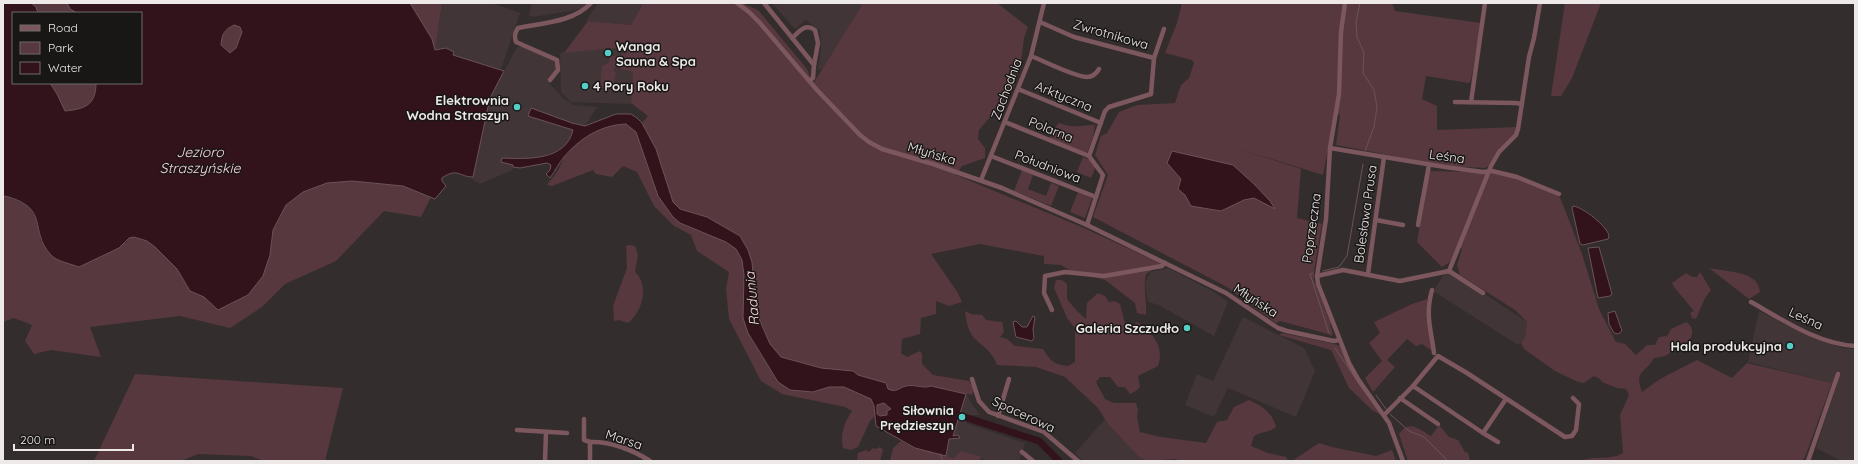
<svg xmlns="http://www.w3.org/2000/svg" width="1858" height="464" viewBox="0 0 1858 464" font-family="Quicksand,sans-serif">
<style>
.built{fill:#423537}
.green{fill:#56383e}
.water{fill:#33131b;stroke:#6b5359;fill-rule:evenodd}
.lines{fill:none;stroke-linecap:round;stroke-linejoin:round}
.stream{stroke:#6b5359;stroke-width:1}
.river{stroke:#33131b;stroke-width:7}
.minor{stroke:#7c575e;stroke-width:4.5}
.poi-dot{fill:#55cec5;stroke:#191616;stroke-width:1.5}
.labels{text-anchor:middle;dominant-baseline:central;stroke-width:3;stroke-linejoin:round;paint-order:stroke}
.street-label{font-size:13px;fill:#ede9e9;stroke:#191616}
.poi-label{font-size:13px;font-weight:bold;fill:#ede9e9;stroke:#191616;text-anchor:end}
.water-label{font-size:14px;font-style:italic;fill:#fed3db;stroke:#191616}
</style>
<rect width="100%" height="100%" fill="#342d2e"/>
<g class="built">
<polygon points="442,3 491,3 520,13 501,69 435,50"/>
<polygon points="532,3 587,3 581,9 533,17 529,15"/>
<polygon points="598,3 643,3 631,25 588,21 587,19"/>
<polygon points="772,3 863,3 823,68 818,70 821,49 820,30 806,20 795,29"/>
<polygon points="517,47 525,47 555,60 557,68 547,81 564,99 574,105 597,107 585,126 528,116 573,130 571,137 562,149 541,157 501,162 513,165 512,170 480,184 472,179 490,98"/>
<polygon points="619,47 635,47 631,104 571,102 561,92 560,53"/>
<polygon points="1168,268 1214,292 1228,302 1214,336 1159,305 1148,302 1145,283 1151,272"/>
<polygon points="1446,272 1459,277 1527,322 1525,336 1521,343 1518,345 1433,291"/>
<polygon points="1759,311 1801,332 1843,348 1855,349 1855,461 1841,461 1816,448 1837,384 1748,362"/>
<polygon points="1243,317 1304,348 1315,371 1296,417 1228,388 1214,417 1185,405 1197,374 1213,381"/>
<polygon points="966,394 979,414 979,415 968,415 966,423 1025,443 1019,461 984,461 982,457 954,458 946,456 949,439 960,437 953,437"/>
<polygon points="1105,419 1139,457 1147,461 1083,461 1075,453"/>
</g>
<g class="green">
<polygon points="31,3 67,3 71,9 77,13 38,13 36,7"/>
<polygon points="410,3 442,3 435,50 432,39"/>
<path d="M643,3H742L758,10L807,69L813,84L863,3H997L1028,27L1024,38L1020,70L1010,94L979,130L978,139L985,148V158L962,166L956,175L1084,228L1162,264L1146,274C1143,289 1147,300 1146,315L1137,313L1135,303L1105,280L1071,271L1061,265L1044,264V256L980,244L931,254L958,293L962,302L949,306L936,301V314L921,318L920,334L902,339L901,353L907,357L920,351L922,354V364L933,375L969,381L974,389L972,395L931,386C923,389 915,384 906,386C898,388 897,393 888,389L886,383L858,375L853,371L821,368L781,357L770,344L760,321L756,308L752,262L748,250L740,236L707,217L680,209L673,202L656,149L642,123L648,116L631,103L633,72L615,67L613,70L616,73L613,88L607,90L600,87L602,66L608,63L610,60L609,57L625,54L624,47L564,53L588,21L631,25Z"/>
<polygon points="1182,3 1392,3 1395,11 1481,23 1471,80 1469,83 1426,76 1422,99 1437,106 1437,130 1517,127 1516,132 1490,165 1485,168 1445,166 1336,145 1340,115 1335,112 1323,175 1239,149 1301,169 1297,218 1322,224 1314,271 1314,280 1331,324 1330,325 1333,333 1332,336 1321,332 1280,321 1276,323 1227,287 1093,217 1108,175 1095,155 1101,136 1107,133 1119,112 1137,105 1175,103 1181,85 1189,78 1194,63 1192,60 1165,53 1177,23"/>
<polygon points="1565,3 1601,3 1572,78 1561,96 1551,96"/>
<path d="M234,25L240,27L242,32L236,48L230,53L221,45C222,35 224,30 234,25Z"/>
<path d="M50,83H96C96,105 85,109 65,111L57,94Z"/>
<path d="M1059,123C1076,129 1079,125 1095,125L1093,137L1087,153L1050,138L1053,130Z"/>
<path d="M626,124L636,132L658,196L673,217L680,223L726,242L736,249L742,260L744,275L743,318L748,333L778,382L813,392L829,387H844L871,399L874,406L875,416L870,421L858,447L851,450L843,448C840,434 844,423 852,411L845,407L782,394L761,381L729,319L726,289L729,272L697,251L691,235L674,226L654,206L637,172L623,166L612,177L596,174L593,170L552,186L547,185C552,178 558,172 561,164C563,161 563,158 565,156C580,137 602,125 626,124Z"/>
<polygon points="1083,157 1092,161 1096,166 1091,178 1077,172"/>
<polygon points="1022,170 1033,175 1028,189 1046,196 1051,183 1059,186 1051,206 1014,191"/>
<path d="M1429,171L1478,172L1490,175L1491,171L1526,180L1560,197L1582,254L1599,309L1616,342L1625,344L1636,355L1647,345H1655L1659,337L1667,336L1671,329L1686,322C1696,328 1692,338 1686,345L1675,347C1670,355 1664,357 1654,358C1645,374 1634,370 1642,392L1660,379L1697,360L1732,378L1747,363L1832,383L1805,457L1802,461H1581C1594,455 1610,461 1623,453L1620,415L1629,395L1626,389L1617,388L1602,382L1600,379L1594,376L1584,383L1578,382L1555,371L1524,349L1521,343L1525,336L1527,322L1515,310L1460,275L1457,265L1462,249L1458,247L1450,262L1442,267L1417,242Z"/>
<polygon points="352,181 403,186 431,197 421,217 384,211 336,261 285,284 262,307 230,328 180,316 90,327 101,357 51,350 34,354 25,341 32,325 14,318 3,322 3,197 5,196 29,206 38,223 41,242 126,243 129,238 134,237 147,241 155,247 177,269 190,291 204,297 218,310 248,295 263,276 270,255 273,230 286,205 303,192 327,183"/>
<polygon points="1078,192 1092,198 1085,218 1070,212"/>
<path d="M630,245L635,246L638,255L635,272C650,286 642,312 628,323L619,320L614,321L613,306L627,268L626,246Z"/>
<path d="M1709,268C1725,272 1759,270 1760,292L1749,299Z"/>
<polygon points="1700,272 1711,290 1705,298 1696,319 1692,318 1690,313 1694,311 1674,287 1672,283 1686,273 1692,277 1697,277"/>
<path d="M1056,280H1062L1067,284V299L1077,311L1086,319L1087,303L1098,293L1105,296L1109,302L1114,301L1120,304L1126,328H1130L1137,322C1152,332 1165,346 1158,366L1138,376L1140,387L1136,391L1130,394L1125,387H1118L1110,377H1100L1096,382L1105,399L1114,403H1136L1138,410L1137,417L1140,432L1161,437L1206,443L1217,422L1227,420L1234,407L1249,400C1262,406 1273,413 1276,427C1269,433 1262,431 1254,436L1251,446L1268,453L1286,457L1288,461H1182L1175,459L1147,461L1139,457L1108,424L1098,408L1065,377L1036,367L997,365C993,353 984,347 975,339C968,332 966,320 965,311L971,314L982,315L986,320L1002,322L1004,332L1000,337L1007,339L1015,346L1043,349C1051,361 1054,365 1068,366L1075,362V328L1067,318L1054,288Z"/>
<polygon points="1427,299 1432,351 1422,344 1416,346 1407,339 1387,360 1395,367 1373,392 1365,378 1382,361 1369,343 1380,333 1374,322 1412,304"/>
<polygon points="1282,333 1330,343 1340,346 1381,415 1372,410 1349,388 1331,350 1279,335"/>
<polygon points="135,374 343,388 325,461 264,461 251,456 198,454 181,461 94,461"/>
<path d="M884,403L891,409C887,415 884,419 877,414V405Z"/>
<path d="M1439,425L1449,437L1458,440L1465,452L1468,453L1470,461H1408L1399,434C1409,419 1419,429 1431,436Z"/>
<polygon points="901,441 915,448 954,458 961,451 982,457 979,461 890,461 893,448"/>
<polygon points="1319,443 1332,447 1376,456 1392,450 1396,461 1292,461"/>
<polygon points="880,447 883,450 880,461 857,460 858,453 866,450 869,452 873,448 876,449"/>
</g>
<g class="water">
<path d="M3,3H31L36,7L38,13H13V83H50L57,94L65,111C85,109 96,105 96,83H141V13H77L70,9L67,3H410L432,39L435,50L446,48L454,52L453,55L504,71L490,98L473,177C459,177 458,167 442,178V181L446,186L435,199L403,186L352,181L327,183L303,192L286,205L273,230L270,255L263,276L248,295L218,310L204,297L190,291L177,269L155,247L147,241L134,237L129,238L119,248L79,267C71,264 56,261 51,255C28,230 51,208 5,196L3,197ZM234,25L240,27L242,32L236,48L230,53L221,45C222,34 224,30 234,25Z"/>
<path d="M531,108L572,123L585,126L616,114H631L637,118L642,123L656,149L673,202L680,209L707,217L740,236L748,250L752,262L756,308L760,321L770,344L781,357L821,368L853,371L858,375L886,383L888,389C897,393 898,388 906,386C915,384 923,389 931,386L966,394L953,436L958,435L960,438L949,439L946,456L915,448L876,426L874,406L871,399L844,387H829L813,392L790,390L778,382L748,333L743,318L744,275L742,260L736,249L726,242L680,223L673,217L658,196L636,132L626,124C601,125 580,138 564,157C559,163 555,171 550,178L546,174L550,170L551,165L547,163L520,168L513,167V165L501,162L502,158C527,159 566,161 573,130L528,116ZM884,403L891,409L887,411V415L880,416L877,414V405Z"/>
<polygon points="1172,151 1233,165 1254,184 1270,201 1275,209 1254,198 1244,200 1221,211 1191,206 1185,195 1178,189 1181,179 1167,163"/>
<path d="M1573,206C1583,207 1608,227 1609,236L1608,239L1583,245L1580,244L1572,208Z"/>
<polygon points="1599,247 1612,294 1610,296 1598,298 1588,248"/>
<polygon points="1615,311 1622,331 1618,334 1614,333 1609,324 1608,313"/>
<polygon points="1033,316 1035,317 1033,329 1034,338 1032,341 1016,337 1013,322 1016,321 1022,327 1027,327"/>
</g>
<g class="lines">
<g class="stream">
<polyline points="1360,3 1356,22 1357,37 1364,53 1363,73 1374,90 1377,107 1374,127 1365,151"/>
<polyline points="1323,271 1339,267 1347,256 1363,164"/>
<polyline points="1313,273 1310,274 1329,333"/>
<polyline points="1335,348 1364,391"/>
<polyline points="1376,395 1386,409"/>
<polyline points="1390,414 1409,431 1424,437 1448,461"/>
<polyline points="940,454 943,461"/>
</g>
<polyline class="river" points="952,413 1039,441 1059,461"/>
<g class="minor">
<polyline points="737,3 749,12 760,23 817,90 860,135 869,142 882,149 933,164 1002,188 1087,225 1226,293 1278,328 1287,331 1334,341 1339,340"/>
<polyline points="764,3 814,65 813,78 809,81"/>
<polyline points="1345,3 1341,32 1339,94 1330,148 1326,219 1317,276 1318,284 1349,363 1358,379 1389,423 1403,461"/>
<polyline points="1040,22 1074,37 1154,58"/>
<path d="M792,38C800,31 805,23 815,30L818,43L814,65"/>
<path d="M1031,56C1044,61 1075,77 1087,77C1093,77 1096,74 1099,69"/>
<path d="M550,80L558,70L557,60L516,42C514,36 515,33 518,28C542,23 574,22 591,3"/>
<polyline points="1018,89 1101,123"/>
<polyline points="1455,102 1516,103 1522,104"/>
<polyline points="1471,102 1485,3"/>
<polyline points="1005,122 1089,156"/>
<polyline points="1330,148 1445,167 1483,172 1492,171 1517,177 1559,194"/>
<polyline points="991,156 1096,197"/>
<polyline points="981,180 1031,56 1044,3"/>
<polyline points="1376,220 1403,225"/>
<polyline points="1087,225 1103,175 1089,156 1105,111 1109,107 1151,94 1154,58 1164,29"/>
<polyline points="1418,225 1429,165"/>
<polyline points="1449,271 1491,166 1499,152 1516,135 1518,129 1529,57 1534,38 1540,3"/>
<polyline points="1449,271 1483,293"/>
<polyline points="1368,274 1384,157"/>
<polyline points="1317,276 1343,270 1400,281 1449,271"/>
<path d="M1432,290C1425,315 1431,329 1434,353"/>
<path d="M1751,302C1783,320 1818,344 1855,346"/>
<polyline points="1052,310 1044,293 1045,276 1065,272 1104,276 1162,266 1165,263"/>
<polyline points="972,379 979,401 989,412 1044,432 1078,461"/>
<polyline points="1413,386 1483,433 1506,399"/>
<polyline points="1400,398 1438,424"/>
<polyline points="1384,415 1413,386 1438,356 1467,373 1565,437 1572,436 1576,430 1579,404 1573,398"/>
<polyline points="998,416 1009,379"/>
<polyline points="584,419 584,440 590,442"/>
<polyline points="517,430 567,433"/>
<polyline points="1483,433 1498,442"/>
<polyline points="1022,452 1033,461"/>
<polyline points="545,461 546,432"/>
<path d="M590,461V442C610,441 633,450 650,461"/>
<polyline points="1808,461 1838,374"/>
</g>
</g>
<g class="poi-dot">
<circle cx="608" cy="53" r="4"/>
<circle cx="585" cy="86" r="4"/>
<circle cx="517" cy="107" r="4"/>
<circle cx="1187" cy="328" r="4"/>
<circle cx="1790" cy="346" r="4"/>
<circle cx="962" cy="417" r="4"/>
</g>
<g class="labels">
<g class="street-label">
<text transform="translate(1111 34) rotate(16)">Zwrotnikowa</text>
<text transform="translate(1006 89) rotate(-69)">Zachodnia</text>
<text transform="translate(1064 96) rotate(22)">Arktyczna</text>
<text transform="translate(1051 129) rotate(22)">Polarna</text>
<text transform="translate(932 153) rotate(17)">Młyńska</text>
<text transform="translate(1447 156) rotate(8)">Leśna</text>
<text transform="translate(1048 166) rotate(21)">Południowa</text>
<text transform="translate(1365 214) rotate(-82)">Bolesława Prusa</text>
<text transform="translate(1311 228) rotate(-82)">Poprzeczna</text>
<text transform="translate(1256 300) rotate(33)">Młyńska</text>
<text transform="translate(1806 318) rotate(25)">Leśna</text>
<text transform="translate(1024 414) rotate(25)">Spacerowa</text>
<text transform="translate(624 439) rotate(18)">Marsa</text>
</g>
<g class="poi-label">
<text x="616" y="46" text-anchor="start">Wanga<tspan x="616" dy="15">Sauna &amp; Spa</tspan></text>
<text x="593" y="86" text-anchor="start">4 Pory Roku</text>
<text x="509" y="100">Elektrownia<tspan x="509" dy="15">Wodna Straszyn</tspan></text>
<text x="1179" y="328">Galeria Szczudło</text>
<text x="1782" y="346">Hala produkcyjna</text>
<text x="954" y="410">Siłownia<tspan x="954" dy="15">Prędzieszyn</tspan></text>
</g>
<g class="water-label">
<text x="200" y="152">Jezioro<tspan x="200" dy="16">Straszyńskie</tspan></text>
<text transform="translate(752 299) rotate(-95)">Radunia</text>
</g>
</g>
<rect width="1858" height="464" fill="none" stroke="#ede9e9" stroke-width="8"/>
<rect x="12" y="12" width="130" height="72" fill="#191616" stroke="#6e6a6a"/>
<rect x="20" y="25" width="20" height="6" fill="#7c575e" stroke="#6e6a6a"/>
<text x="48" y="32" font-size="12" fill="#ede9e9">Road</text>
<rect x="20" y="42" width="20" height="12" fill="#56383e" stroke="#6e6a6a"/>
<text x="48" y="52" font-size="12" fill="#ede9e9">Park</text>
<rect x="20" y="62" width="20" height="12" fill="#33131b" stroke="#6e6a6a"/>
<text x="48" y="72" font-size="12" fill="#ede9e9">Water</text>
<path d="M14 444v6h119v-6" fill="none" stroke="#ede9e9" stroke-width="2"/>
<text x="20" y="444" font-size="12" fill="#ede9e9" stroke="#191616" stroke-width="3" paint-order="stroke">200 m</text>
</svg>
